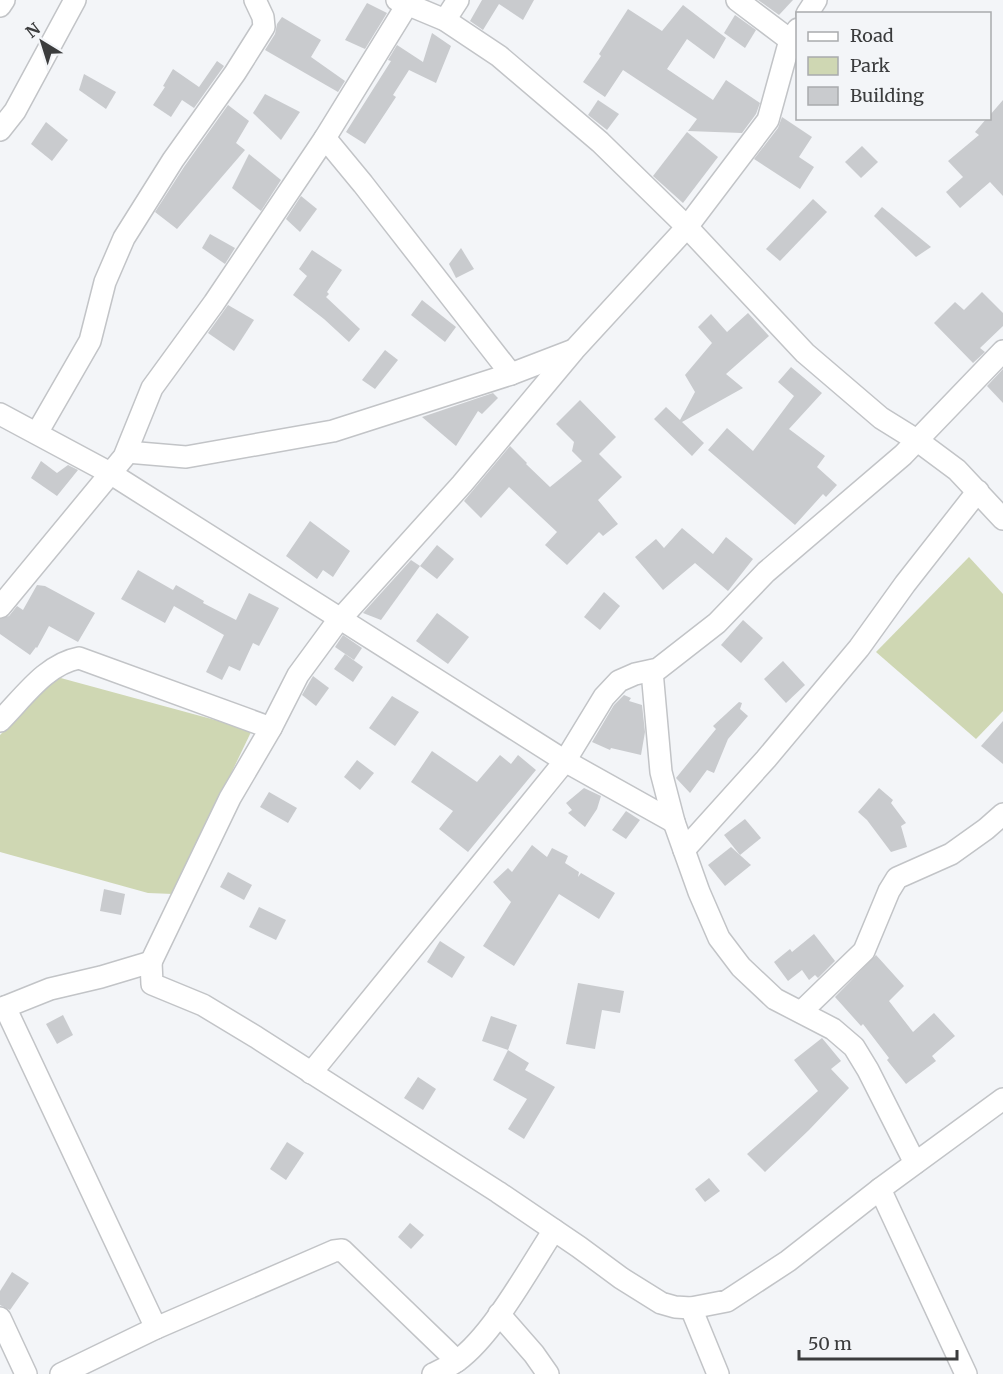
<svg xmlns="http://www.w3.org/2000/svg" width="1003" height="1374" viewBox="0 0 1003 1374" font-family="Merriweather,serif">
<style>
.green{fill:#cfd7b3}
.building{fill:#c9cbce}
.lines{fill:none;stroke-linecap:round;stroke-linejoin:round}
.minor-casing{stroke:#c2c4c7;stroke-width:24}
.minor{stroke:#fff;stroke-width:21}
</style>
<rect width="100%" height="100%" fill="#f3f5f8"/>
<g class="green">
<polygon points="969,557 1003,594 1003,711 976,739 876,652"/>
<polygon points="57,677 252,730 173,894 148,893 0,852 0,735"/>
</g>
<g class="building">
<polygon points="482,0 534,0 523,20 499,4 483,30 470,21"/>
<polygon points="758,0 793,0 779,15"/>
<polygon points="367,3 387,13 365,49 345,40"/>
<polygon points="683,5 726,38 714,59 687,39 667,69 713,100 726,80 760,103 756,114 742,133 688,131 697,119 623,70 605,97 583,82 601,56 599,54 628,9 662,31"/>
<polygon points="735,15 756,30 745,48 724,33"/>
<polygon points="282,17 321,40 311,57 345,81 338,92 265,50 275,34 277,24"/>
<polygon points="432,33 451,46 436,83 409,70 393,95 396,97 365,144 346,132 391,61 388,60 397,45 423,62"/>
<polygon points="217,61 224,66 194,108 182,100 171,117 153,105 165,87 163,86 173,69 199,87"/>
<polygon points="84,74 116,92 106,109 79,90"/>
<polygon points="265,94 300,112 281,140 253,113"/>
<polygon points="598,100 619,114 607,130 588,115"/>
<polygon points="1003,100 1003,196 990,182 960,208 946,192 963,177 948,161 979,135 975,132 987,118 990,118 990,115"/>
<polygon points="228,105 249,121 236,143 245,150 177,229 155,212 184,167"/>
<polygon points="782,117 812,137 799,157 814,167 800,189 754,159 778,128"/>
<polygon points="46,122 68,140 52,161 31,144"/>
<polygon points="687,132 718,157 683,203 653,176"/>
<polygon points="862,146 878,162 861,178 845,162"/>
<polygon points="249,154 281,180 261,211 232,188"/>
<polygon points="301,196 317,209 300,232 286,219"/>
<polygon points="813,199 827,212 780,261 766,249"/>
<polygon points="882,207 931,247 916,257 874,216"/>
<polygon points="210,234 235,248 225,264 202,248"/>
<polygon points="461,248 474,269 456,278 449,264"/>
<polygon points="312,250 342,270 327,292 329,294 326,297 360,329 349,342 324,319 293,295 307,276 299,269"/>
<polygon points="982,292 1003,313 1003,326 980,348 985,352 973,363 934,323 955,302 964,310"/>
<polygon points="422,300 456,327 445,342 411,315"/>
<polygon points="228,305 254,320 234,351 208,333"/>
<polygon points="748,313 769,336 726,374 743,388 682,422 704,443 692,456 654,419 666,407 680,420 695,392 685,375 712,343 698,327 711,314 727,332"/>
<polygon points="385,350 398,360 375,389 362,380"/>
<polygon points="791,367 822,393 789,429 825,456 817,467 837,485 826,497 823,494 795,525 708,450 727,428 753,451 794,396 778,382"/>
<polygon points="1003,369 1003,403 987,386"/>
<polygon points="493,393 498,398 482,414 478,411 456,446 422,417"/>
<polygon points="580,400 616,437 599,454 622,477 598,500 618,524 603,536 599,532 567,565 545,545 557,532 509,487 481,518 464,501 510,446 527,463 526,464 550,487 582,461 572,451 574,442 556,424"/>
<polygon points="41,461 57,473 68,465 78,470 57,496 31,478"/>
<polygon points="310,521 350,551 333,577 323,570 317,579 286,556"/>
<polygon points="682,528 713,554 726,537 753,559 728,591 695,563 663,590 635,557 656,539 664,548"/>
<polygon points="437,545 454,559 437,579 420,566"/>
<polygon points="411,560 420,566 381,620 363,613"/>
<polygon points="138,570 173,590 176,585 204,601 203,603 236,620 249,593 279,608 259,646 253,643 240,671 229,666 222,680 206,672 224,635 174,606 165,623 121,599"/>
<polygon points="37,585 45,586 95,613 78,642 49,626 37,648 36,647 30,655 0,634 0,619 9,616 17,606 23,610"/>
<polygon points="604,592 620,606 600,630 584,617"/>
<polygon points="437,613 469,637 448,664 416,641"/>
<polygon points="743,620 763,638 741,663 721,645"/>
<polygon points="343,635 362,648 354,660 335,647"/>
<polygon points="345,654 363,667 353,682 334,669"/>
<polygon points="783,661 805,685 786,703 764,679"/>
<polygon points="313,676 329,688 316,706 302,695"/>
<polygon points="624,695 631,698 629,701 642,705 645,732 641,755 611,748 610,750 592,742 614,705"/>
<polygon points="392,696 419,712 395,746 369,728"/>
<polygon points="739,702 742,703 740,709 748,716 728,739 714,773 707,770 690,793 676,778 716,729 713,726"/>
<polygon points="1003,721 1003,764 981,746"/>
<polygon points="432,751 477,782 500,755 511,764 518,755 536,770 468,852 439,829 453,811 411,782"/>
<polygon points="357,760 374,773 360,790 344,777"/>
<polygon points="584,788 601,796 597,809 585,827 568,813 572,810 566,803"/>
<polygon points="879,788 893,800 891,803 906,823 901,826 907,847 891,852 867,820 858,812"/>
<polygon points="269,792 297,808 288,823 260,807"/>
<polygon points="626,811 640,820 626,839 612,830"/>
<polygon points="745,819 761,838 740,855 724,835"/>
<polygon points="532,845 547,857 552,848 568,856 565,863 579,872 578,877 581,873 615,893 599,919 559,894 514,966 483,946 511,902 493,882 508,868 512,872"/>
<polygon points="731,847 751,865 725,886 708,865"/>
<polygon points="228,872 252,885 244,900 220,887"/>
<polygon points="104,889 125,894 121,915 100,911"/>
<polygon points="259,907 286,920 276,940 249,927"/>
<polygon points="814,934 835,961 818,978 815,975 809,980 802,970 788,981 774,962 790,949 792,952"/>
<polygon points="440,941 465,957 452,978 427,962"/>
<polygon points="876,955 904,986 889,1001 913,1032 934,1013 955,1036 932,1056 936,1061 906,1084 887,1060 889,1058 863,1024 861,1026 835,997"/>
<polygon points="578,983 624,991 620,1013 602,1010 595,1049 566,1044"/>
<polygon points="63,1015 73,1035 57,1044 46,1024"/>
<polygon points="491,1016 517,1025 508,1050 482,1041"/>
<polygon points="822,1038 841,1061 831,1069 849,1088 809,1130 765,1172 747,1154 818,1091 794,1060"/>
<polygon points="508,1050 529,1063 525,1070 555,1087 524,1139 508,1129 527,1099 493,1080"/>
<polygon points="418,1077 436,1089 423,1110 404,1098"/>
<polygon points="287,1142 304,1153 286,1180 270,1169"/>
<polygon points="709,1178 720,1191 705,1202 695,1189"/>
<polygon points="410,1223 424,1235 411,1249 398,1237"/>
<polygon points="12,1272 29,1283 10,1310 0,1305 0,1291"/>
</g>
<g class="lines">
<g class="minor-casing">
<g id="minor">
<polyline points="397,0 445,20 499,56 600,142 687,227 805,353 881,418 918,441 957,470 1003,519"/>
<polyline points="737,0 790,40"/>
<polyline points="0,6 4,0"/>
<polyline points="807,14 816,0"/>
<polyline points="445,20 458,0"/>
<polyline points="0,130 15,111 75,0"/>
<polyline points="325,138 363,184 511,374"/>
<polyline points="0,414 110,473 565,761 674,822"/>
<polyline points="37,433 90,341 105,282 124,238 173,160 235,73 264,27 263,17 255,0"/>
<polyline points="127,452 186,457 333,431 511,374 571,351"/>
<polyline points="0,607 124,457 152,388 214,303 325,138 407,5"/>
<polyline points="652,671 661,772 674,822 699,892 719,938 741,967 775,999 833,1029 854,1047 868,1070 915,1163"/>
<path d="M0,721C23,698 46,664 79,658L271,728"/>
<polyline points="684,850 766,759 859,648 905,584 978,491"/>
<polyline points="151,962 230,798 271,728 298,675 334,626 462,484 574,350 687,227 768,120 790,40 798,29"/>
<polyline points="5,1007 156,1328"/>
<polyline points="0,1009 50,989 101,977 151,962 152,984 203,1005 256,1037 498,1192 579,1247 621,1278 661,1303 675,1307 691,1308 727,1301 788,1261 880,1189 1003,1099"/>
<polyline points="801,1012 864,951 889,891 897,878 951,854 986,829 1003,814"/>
<polyline points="311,1073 565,761 604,697 619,681 635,674 658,669 717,623 766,572 903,455 1003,351"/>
<polyline points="880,1189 966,1374"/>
<polyline points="691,1308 718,1374"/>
<polyline points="499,1314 534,1354 548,1374"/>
<polyline points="0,1318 26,1374"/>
<polyline points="61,1374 156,1328 334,1251 342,1250 457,1361"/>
<path d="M433,1374C441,1370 450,1366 457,1361C493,1335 529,1268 554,1230"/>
</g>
</g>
<use href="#minor" class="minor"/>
</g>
<rect x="796" y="12" width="195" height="108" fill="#f3f5f8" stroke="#a9abad" stroke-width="1.5"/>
<rect x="808" y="32" width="30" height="9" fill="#ffffff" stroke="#a9abad" stroke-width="1.5"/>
<text x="850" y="42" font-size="18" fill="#3b3c3d">Road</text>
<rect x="808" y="57" width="30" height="18" fill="#cfd7b3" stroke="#a9abad" stroke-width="1.5"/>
<text x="850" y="72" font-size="18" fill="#3b3c3d">Park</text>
<rect x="808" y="87" width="30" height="18" fill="#c9cbce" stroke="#a9abad" stroke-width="1.5"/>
<text x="850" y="102" font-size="18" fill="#3b3c3d">Building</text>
<g transform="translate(42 42) rotate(322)" stroke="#f3f5f8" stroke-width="4.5" paint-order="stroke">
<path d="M0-4.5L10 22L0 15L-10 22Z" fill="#3b3c3d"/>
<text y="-9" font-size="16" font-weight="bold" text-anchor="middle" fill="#3b3c3d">N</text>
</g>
<path d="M799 1350v9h158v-9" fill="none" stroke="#3b3c3d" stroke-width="3"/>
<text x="808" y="1350" font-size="18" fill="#3b3c3d" stroke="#f3f5f8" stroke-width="4.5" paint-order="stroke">50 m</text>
</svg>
